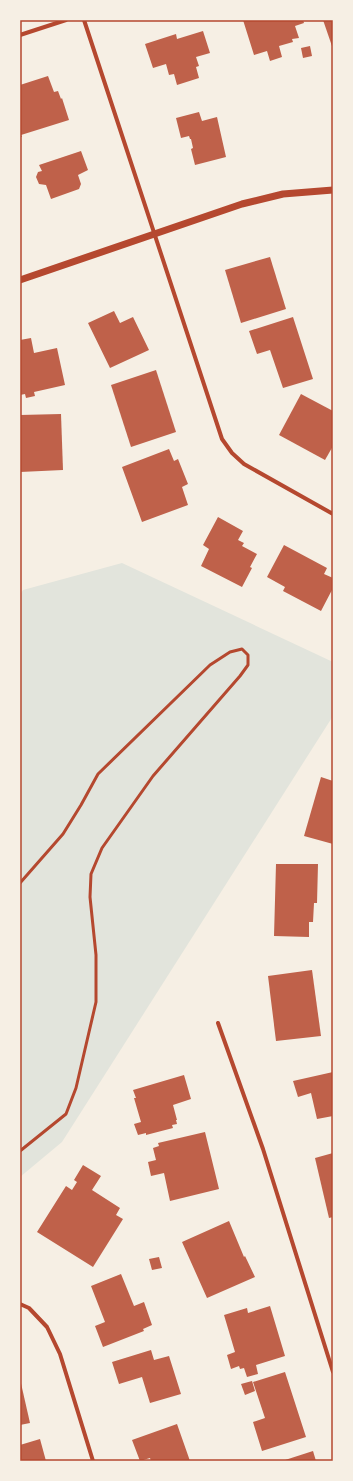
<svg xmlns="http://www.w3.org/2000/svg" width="353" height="1481" viewBox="0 0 353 1481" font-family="'Golos Text',sans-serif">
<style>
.green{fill:#e2e4dc}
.building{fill:#bf614a}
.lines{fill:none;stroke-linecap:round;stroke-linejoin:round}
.service{stroke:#b5482f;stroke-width:3}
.minor{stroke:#b5482f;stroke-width:4}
.tertiary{stroke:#b5482f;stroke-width:7}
.neatline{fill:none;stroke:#b5482f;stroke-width:1.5}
</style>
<rect width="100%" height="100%" fill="#f6efe4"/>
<polygon class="green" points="122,563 333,662 333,716 62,1142 20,1177 20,595 23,590"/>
<g class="building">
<polygon points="243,20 303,20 304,23 295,26 299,38 292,39 293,42 279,46 282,57 270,61 267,51 254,55"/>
<polygon points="323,20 333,20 333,49"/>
<polygon points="203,31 210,53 196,57 199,66 196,67 199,78 177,85 174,74 169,75 166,64 153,68 145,44 176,34 177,39"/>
<polygon points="310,46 312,56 303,58 301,48"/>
<polygon points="48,76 54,92 58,91 61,99 62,98 69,120 21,135 22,137 20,137 20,85"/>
<polygon points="199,112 202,121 217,117 226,157 195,165 191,149 193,148 191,139 190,139 189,136 181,138 176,118"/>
<polygon points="81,151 88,170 78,175 81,184 79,189 51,199 46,185 39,184 36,177 38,172 42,171 39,165"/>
<polygon points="270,257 286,309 241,323 225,270"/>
<polygon points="114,311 120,323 133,317 149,350 110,368 88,323"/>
<polygon points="293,317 313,379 283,388 270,350 257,354 249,331"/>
<polygon points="31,338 34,353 57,348 65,385 34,392 35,396 26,398 25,394 20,395 20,340"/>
<polygon points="156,370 176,432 131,447 111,385"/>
<polygon points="301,394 333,411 333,446 325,460 279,435"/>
<polygon points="61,414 63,470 20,472 20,415"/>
<polygon points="169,449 174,461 178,459 188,484 182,487 188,505 142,522 122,467"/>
<polygon points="218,517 243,531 238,540 244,543 242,546 257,554 250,567 252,568 242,587 201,566 209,549 203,545"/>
<polygon points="284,545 327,568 324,574 333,578 333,588 321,611 283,591 285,587 267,577"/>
<polygon points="321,777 333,781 333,844 304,836"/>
<polygon points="276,864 318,864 317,903 314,903 313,922 309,922 309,937 274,936"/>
<polygon points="312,970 321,1036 276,1041 268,976"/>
<polygon points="333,1072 333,1116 317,1119 311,1093 298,1097 293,1081"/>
<polygon points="184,1075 191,1099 173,1105 177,1120 176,1120 177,1124 172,1125 173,1128 146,1135 146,1133 138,1135 134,1124 141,1122 134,1098 136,1098 133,1090"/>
<polygon points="205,1132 219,1189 170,1201 164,1173 151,1176 148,1162 156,1160 153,1148 159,1146 158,1143"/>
<polygon points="333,1153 333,1217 329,1218 315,1158"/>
<polygon points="83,1165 101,1176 92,1190 120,1208 116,1215 123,1219 93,1267 37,1232 66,1186 72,1190 77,1182 74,1180"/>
<polygon points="229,1221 244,1257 245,1256 255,1277 207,1298 182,1242"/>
<polygon points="159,1257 162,1268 152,1270 149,1259"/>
<polygon points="121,1274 134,1306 144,1302 152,1325 143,1329 144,1331 103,1347 95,1326 105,1322 91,1286"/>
<polygon points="270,1306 285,1356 256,1365 258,1374 247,1377 244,1368 240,1369 239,1366 231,1369 227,1355 235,1352 224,1315 247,1308 248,1313"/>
<polygon points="151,1350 154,1360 169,1356 181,1394 150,1403 142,1377 119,1384 112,1362"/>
<polygon points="285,1372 306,1437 262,1451 253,1422 265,1418 253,1382"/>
<polygon points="20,1379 30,1423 20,1425"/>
<polygon points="252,1381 255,1391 245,1395 241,1384"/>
<polygon points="177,1424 190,1461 151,1461 150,1458 140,1461 132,1440"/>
<polygon points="40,1439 46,1461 20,1461 20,1445"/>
<polygon points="313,1451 316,1461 282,1461"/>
</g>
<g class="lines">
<polyline class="service" points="20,883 63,834 81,805 98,774 210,665 230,652 242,649 248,655 248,665 240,676 153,776 102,848 91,874 90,897 96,955 96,1002 76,1088 66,1114 20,1151"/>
<g class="minor">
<polyline points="84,20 222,439 232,453 244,464 333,514"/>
<polyline points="20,35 66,20"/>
<polyline points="218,1023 263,1149 333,1372"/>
<polyline points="20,1304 29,1308 47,1327 60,1354 93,1461"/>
</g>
<polyline class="tertiary" points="20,280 242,204 283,194 333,190"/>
</g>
<rect width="353" height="1481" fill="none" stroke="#f6efe4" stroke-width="42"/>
<rect x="21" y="21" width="311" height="1439" class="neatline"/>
</svg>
